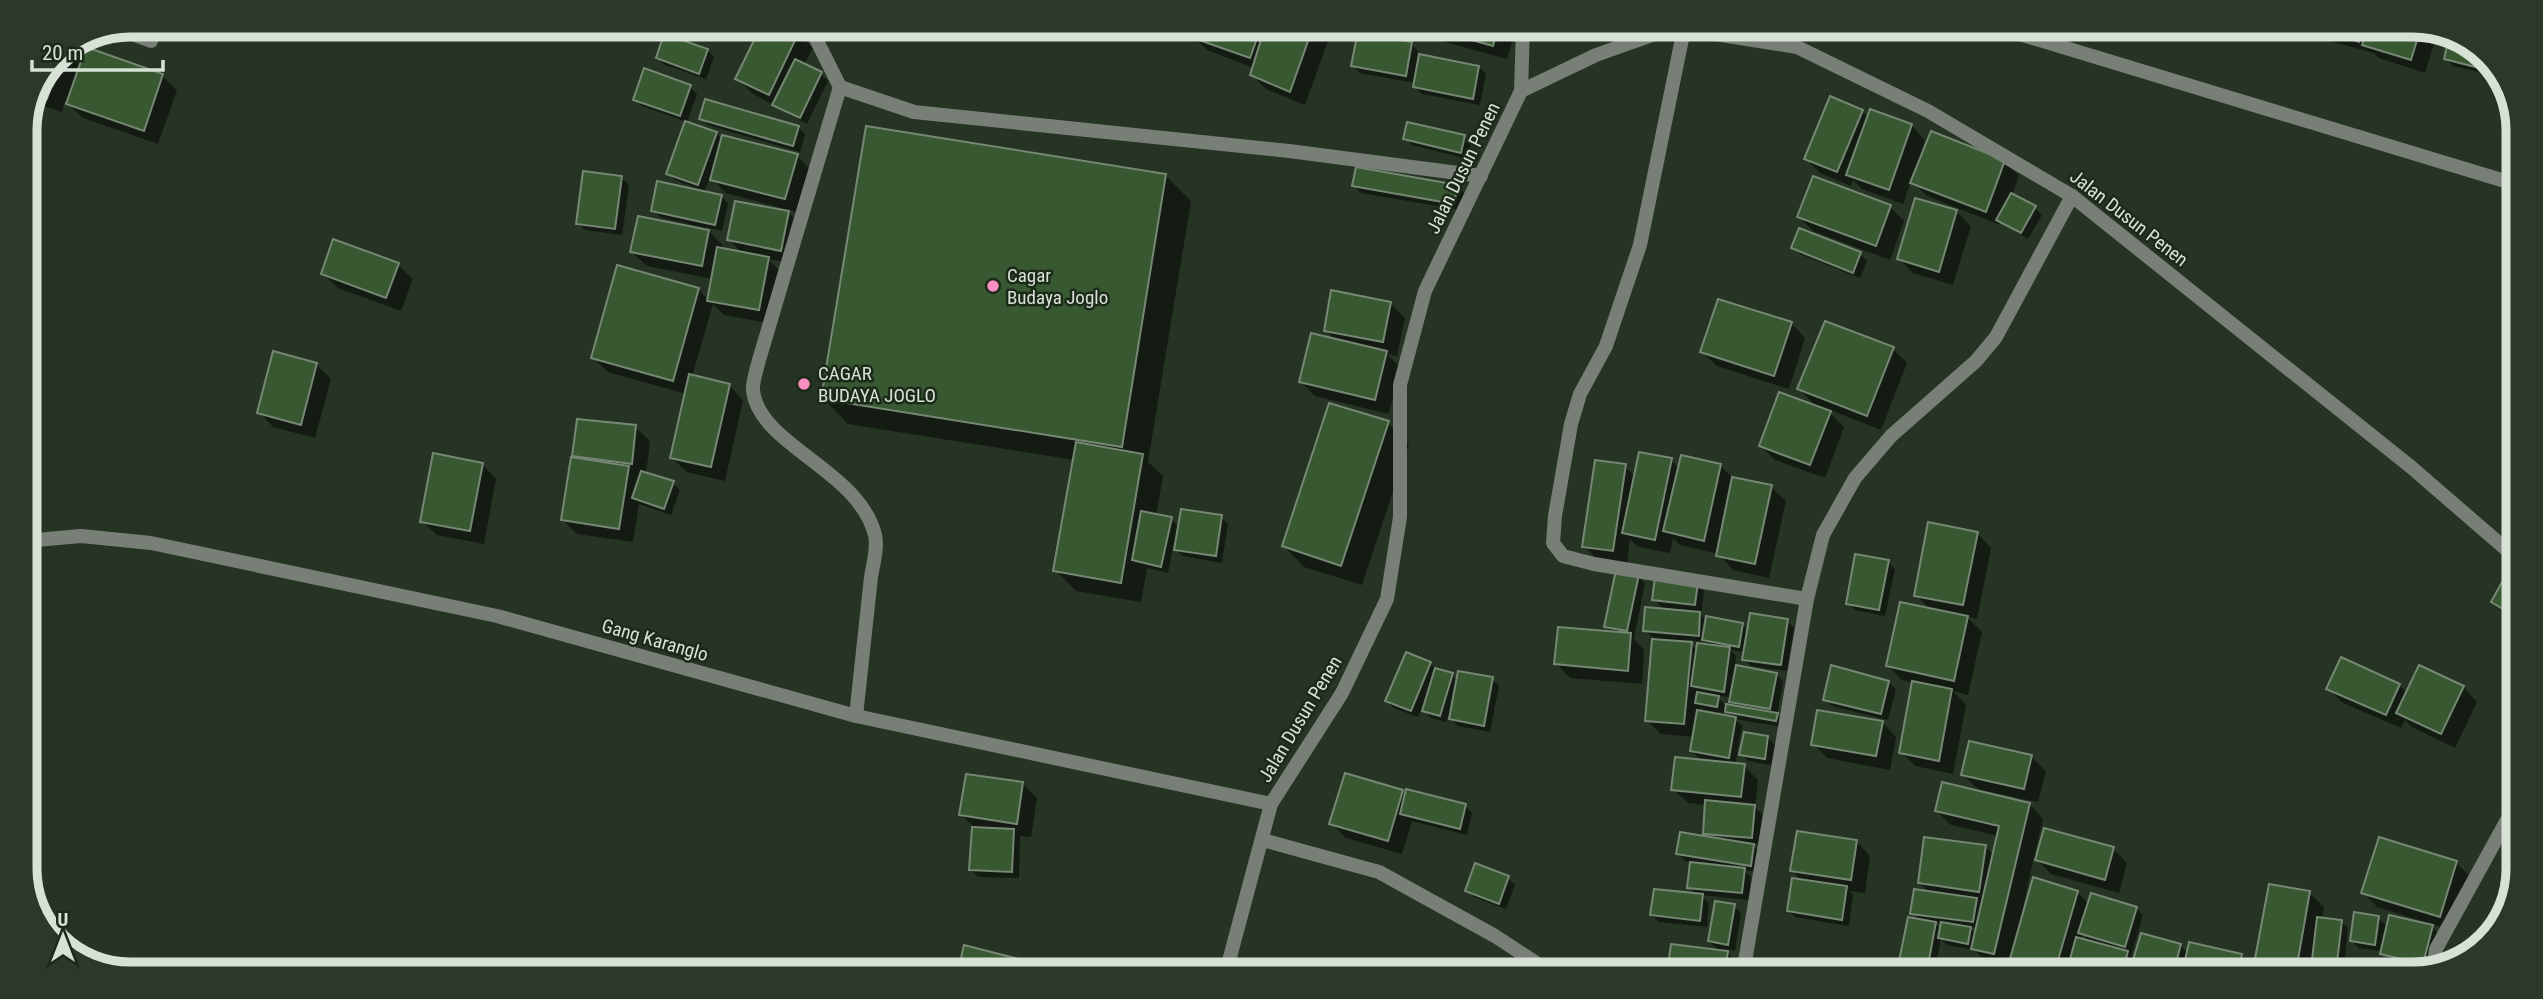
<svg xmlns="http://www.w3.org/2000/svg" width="2543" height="999" viewBox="0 0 2543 999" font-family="'Roboto Condensed',sans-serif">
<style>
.shadow{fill:#0007;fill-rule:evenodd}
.building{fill:#375831;stroke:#768774;stroke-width:2}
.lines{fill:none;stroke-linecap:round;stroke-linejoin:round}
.street{stroke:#777f76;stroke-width:14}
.poi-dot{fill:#fc8fc2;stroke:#1c2a19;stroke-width:2.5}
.labels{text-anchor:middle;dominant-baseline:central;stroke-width:5;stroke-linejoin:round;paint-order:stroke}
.street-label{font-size:19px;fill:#d8e1d6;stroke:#1c2a19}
.poi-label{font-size:19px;fill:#d8e1d6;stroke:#1c2a19;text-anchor:start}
.rim{fill:none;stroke:#d8e1d6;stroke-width:9}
</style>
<rect width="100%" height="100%" fill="#253423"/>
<g class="shadow">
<polygon points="1049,27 1089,27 1084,40"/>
<polygon points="1174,27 1333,27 1305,105 1266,89 1252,75 1254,68 1207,50 1192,36 1193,34"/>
<polygon points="1372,28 1430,28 1427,40"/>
<polygon points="1430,28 1516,28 1507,59 1445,42"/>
<polygon points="2313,30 2438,30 2425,73 2379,58 2374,53 2322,39"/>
<polygon points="2452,33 2497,65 2501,77 2453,66 2446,59"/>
<polygon points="798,34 813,48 804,65 821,74 828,81 807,124 752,93 738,79"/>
<polygon points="1411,44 1418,51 1417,55 1479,67 1486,74 1480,105 1422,94 1415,87 1415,83 1360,73 1353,66"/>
<polygon points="75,47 82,53 72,83 162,76 177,90 158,144 83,118 65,101 62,112 34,103 55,55"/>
<polygon points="707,50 714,57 706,79 665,65 658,58"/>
<polygon points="690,87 697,94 687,123 716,133 723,140 797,156 811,170 800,213 726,193 710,177 704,193 721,196 728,203 722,231 705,227 723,246 722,250 743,254 729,239 787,211 803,227 795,264 768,259 782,273 773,324 724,315 713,304 692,377 729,385 743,400 725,481 687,472 672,458 686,394 608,372 593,358 698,289 709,300 713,279 647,266 632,252 700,230 701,227 660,217 653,210 701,192 701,190 675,180 668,173 687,122 642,106 635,99"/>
<polygon points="1862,111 1868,118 1911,125 1925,140 1922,150 1925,151 2004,162 2019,176 2012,195 2035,208 2042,215 2028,239 2001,222 2000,225 1927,196 1911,181 1903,204 1862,189 1853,180 1851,186 1820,173 1806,159"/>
<polygon points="701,118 798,127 805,134 800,152 708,125"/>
<polygon points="1464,137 1471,144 1467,159 1412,145 1405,138"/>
<polygon points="1165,175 1191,201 1148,462 1163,476 1156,516 1171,519 1180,528 1221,517 1228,524 1222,563 1183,556 1173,547 1168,573 1147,568 1141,602 1076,591 1055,570 1075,460 848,424 823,398"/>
<polygon points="622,178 629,185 622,235 585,230 578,223"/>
<polygon points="1354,186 1457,186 1464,193 1461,210 1361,193"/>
<polygon points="1917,200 1957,212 1971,226 1953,285 1913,273 1899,259"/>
<polygon points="1890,207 1904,221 1890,260 1813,231 1799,217"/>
<polygon points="1793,247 1860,254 1867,261 1860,278 1800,254"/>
<polygon points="398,265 413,279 401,311 338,288 323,274"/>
<polygon points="1390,303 1405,318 1397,356 1387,354 1400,367 1389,414 1315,396 1301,382 1336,341 1326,330"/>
<polygon points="1791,323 1805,338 1789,389 1717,366 1702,352"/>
<polygon points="1893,349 1907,363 1881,430 1825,408 1844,427 1825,478 1775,460 1761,446 1819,409 1799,389"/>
<polygon points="275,353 317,365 331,379 315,438 273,427 259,412"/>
<polygon points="578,420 635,427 650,441 646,474 673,483 680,490 671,515 639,504 633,542 577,534 563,520"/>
<polygon points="1388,423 1409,444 1362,585 1304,567 1284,546"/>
<polygon points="1671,460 1679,468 1720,466 1734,479 1771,487 1786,501 1769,578 1733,570 1719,554 1680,545 1673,538 1670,553 1638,547 1630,539 1627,565 1599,561 1584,546 1625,466 1635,477"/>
<polygon points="482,464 496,479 484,544 437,535 422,521"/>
<polygon points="1977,533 1991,548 1977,619 1966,616 1982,632 1968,695 1953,691 1966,705 1953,774 1915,766 1901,752 1913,683 1902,680 1888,666 1931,610 1916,595"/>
<polygon points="1888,562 1895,569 1885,616 1855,610 1848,603"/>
<polygon points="1638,576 1645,583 1634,639 1644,650 1642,684 1570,678 1556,663 1613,634 1606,626"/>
<path d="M1697,584L1704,591L1702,611H1697L1707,621L1742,624L1749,631L1787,621L1794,628L1787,671L1751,666L1744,659L1745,652L1730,650L1736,656L1735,667L1776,674L1783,681L1777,715L1784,722L1783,727L1735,719L1742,726L1735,765L1744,766L1758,780L1755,807L1762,814L1759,844L1751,843L1760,853L1758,872L1744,870L1751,877L1749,900L1701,895L1709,903L1707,927L1659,922L1652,915L1697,895L1689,887L1692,862L1685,861L1678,854L1710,839L1704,833L1706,805L1688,803L1673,789L1709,762V759L1699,758L1692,751L1694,737L1661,734L1646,720L1654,638L1645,631L1664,610L1654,599ZM1687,640L1706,642L1711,646L1698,651ZM1716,695L1732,698L1731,701L1738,708L1725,705ZM1701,707L1703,710L1724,713V709L1734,718L1700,713Z"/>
<polygon points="2515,591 2515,618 2493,602"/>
<polygon points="1430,663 1437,671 1452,675 1458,681 1492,679 1499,686 1490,732 1458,726 1448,716 1446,722 1431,718 1422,708 1418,717 1394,708 1387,701"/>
<polygon points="1888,682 1896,689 1888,720 1832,706 1825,699"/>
<polygon points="2399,685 2407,693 2463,687 2477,702 2455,748 2412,727 2405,720 2401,728 2343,703 2328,688"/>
<polygon points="1882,722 1896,737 1890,770 1827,758 1813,744"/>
<polygon points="1768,738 1775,745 1771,765 1748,761 1741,754"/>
<polygon points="2031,756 2046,771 2038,802 1981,790 1981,792 1963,775"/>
<polygon points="1022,783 1037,798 1031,837 1020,836 1019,878 978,877 971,870 976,829 961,814"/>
<polygon points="1402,792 1406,796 1465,806 1472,813 1467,835 1412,821 1402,854 1346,838 1331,823"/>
<path d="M2029,804L2043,819L2035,853L2113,849L2127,863L2119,893L2051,874L2034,857L2022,912L2077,892L2089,904L2136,908L2143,915L2131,956L2135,960L2180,945L2188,953L2241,955L2248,962L2246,974H2248L2007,973L2009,968L1987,962L1974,950L1947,945L1941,939L1934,973H1907L1900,965L1921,921L1912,913L1930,893L1920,883L1985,846L1994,855L1998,836L1951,825L1937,811ZM1934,922L1942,923L1941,930ZM1968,927L1977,928L1976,934ZM2083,935L2091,943L2082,940Z"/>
<polygon points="2380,839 2456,863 2471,877 2454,931 2377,907 2363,892"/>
<polygon points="1856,841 1870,856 1865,893 1849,891 1853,895 1849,926 1795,917 1788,910 1803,882 1792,870"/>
<polygon points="1508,878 1515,885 1506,909 1474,897 1467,890"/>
<polygon points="2309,893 2324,907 2322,919 2341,921 2348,928 2344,969 2321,967 2314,960 2312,971 2342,974 2266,974 2256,963"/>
<polygon points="1734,906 1741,913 1735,951 1724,949 1741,967 1741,973 1669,973 1720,952 1709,941"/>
<polygon points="2378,918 2388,927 2432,927 2439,934 2430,970 2389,960 2382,951 2359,948 2352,941"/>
</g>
<g class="building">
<polygon points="761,26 787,26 799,32 769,95 735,79"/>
<polygon points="1194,27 1261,27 1250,58 1190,37"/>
<polygon points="1265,27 1313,27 1290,92 1250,75"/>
<polygon points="1391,28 1422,28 1420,34"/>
<polygon points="1429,28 1498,28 1493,46"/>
<polygon points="2322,30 2363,30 2359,42"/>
<polygon points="2367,30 2420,30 2411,60 2362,45"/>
<polygon points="1358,31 1412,42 1406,76 1351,66"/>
<polygon points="2450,32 2497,65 2499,73 2444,59"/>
<polygon points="664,34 708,49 699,74 656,58"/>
<polygon points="86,47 163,74 144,131 66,104"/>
<polygon points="63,52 47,99 37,96 55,55"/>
<polygon points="1419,54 1479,66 1473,99 1413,87"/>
<polygon points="795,59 822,72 800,118 772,105"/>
<polygon points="644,68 691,85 680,116 633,100"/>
<polygon points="1830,96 1863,110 1837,172 1804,159"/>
<polygon points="705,99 799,126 793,146 699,119"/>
<polygon points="1870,109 1912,124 1889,190 1846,175"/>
<polygon points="685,121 717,132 698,185 666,174"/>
<polygon points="1407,122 1465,135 1461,153 1403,139"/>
<polygon points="866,126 1166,174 1122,447 821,399"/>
<polygon points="1931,131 2005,160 1986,212 1910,183"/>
<polygon points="722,135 798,154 785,199 710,180"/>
<polygon points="1356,167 1458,185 1454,204 1352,186"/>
<polygon points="583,171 622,176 615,229 576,224"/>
<polygon points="1813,176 1891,205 1876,246 1797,217"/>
<polygon points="657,181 722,195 715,225 651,211"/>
<polygon points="2011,193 2036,206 2021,233 1996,220"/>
<polygon points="1915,198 1957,210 1939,272 1897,259"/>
<polygon points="735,201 789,211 781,251 727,240"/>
<polygon points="638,216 709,230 702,266 630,252"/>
<polygon points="1799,228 1861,252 1853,273 1791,248"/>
<polygon points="333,239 399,263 386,298 321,274"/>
<polygon points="717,247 769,257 759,310 707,301"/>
<polygon points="617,265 699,288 673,381 591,358"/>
<polygon points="1331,290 1391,302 1383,342 1324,331"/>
<polygon points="1718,299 1792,322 1774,376 1700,352"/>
<polygon points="1825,321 1894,347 1867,416 1797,389"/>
<polygon points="1311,333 1387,351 1375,400 1299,382"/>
<polygon points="273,351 317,363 301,425 257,413"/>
<polygon points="689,374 730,384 711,467 670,458"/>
<polygon points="1779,392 1831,411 1810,465 1759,446"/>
<polygon points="1329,403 1389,421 1341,566 1282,546"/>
<polygon points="577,419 636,425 632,464 572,456"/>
<polygon points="1076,442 1143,454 1121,583 1053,571"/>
<polygon points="1639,452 1672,458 1655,540 1622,533"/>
<polygon points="433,453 483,463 470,531 420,522"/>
<polygon points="1681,455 1721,464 1704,541 1663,531"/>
<polygon points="571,457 629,466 619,529 561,520"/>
<polygon points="1595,460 1626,464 1613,551 1582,547"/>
<polygon points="641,471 674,481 664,509 632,498"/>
<polygon points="1732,477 1772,485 1755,564 1716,556"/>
<polygon points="1181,509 1222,515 1216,556 1174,550"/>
<polygon points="1141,511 1172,517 1161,567 1132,560"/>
<polygon points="1928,522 1978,532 1963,605 1914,596"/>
<polygon points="1855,554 1889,560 1879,610 1846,604"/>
<polygon points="1616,570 1639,574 1627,631 1604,627"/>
<polygon points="1655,577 1698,582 1695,605 1652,600"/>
<polygon points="2502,582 2515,589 2515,616 2491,602"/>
<polygon points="1900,602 1968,616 1954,681 1886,666"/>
<polygon points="1645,607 1700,612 1699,636 1643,631"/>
<polygon points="1750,613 1788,619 1781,665 1742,660"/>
<polygon points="1706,616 1743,623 1739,647 1702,640"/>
<polygon points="1558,627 1631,633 1628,671 1554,664"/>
<polygon points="1652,639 1692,642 1684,724 1645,721"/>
<polygon points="1697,643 1730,647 1724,692 1691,686"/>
<polygon points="1406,652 1431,662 1411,711 1385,701"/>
<polygon points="2341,657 2400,684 2386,715 2326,689"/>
<polygon points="1736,665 1777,673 1770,709 1729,702"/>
<polygon points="1831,665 1889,681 1881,714 1823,700"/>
<polygon points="2419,665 2464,686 2441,734 2396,713"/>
<polygon points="1435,668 1453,673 1440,716 1422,711"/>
<polygon points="1458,671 1493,677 1484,726 1449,719"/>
<polygon points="1912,681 1952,689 1939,761 1899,753"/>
<polygon points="1697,692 1719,696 1717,707 1695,703"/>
<polygon points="1726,704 1778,713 1776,721 1725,712"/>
<polygon points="1697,710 1736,717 1729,758 1690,751"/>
<polygon points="1817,710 1883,721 1876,756 1811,745"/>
<polygon points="1744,732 1768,736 1765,759 1739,755"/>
<polygon points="1969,741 2032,755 2024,789 1961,775"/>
<polygon points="1675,757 1745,764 1741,797 1671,790"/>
<polygon points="1345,773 1403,790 1388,841 1329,824"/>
<polygon points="966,774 1023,782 1017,824 959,815"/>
<polygon points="1942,782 2030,803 1994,954 1971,949 1999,826 1935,811"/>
<polygon points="1406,789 1466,804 1460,829 1400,814"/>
<polygon points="1705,800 1755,805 1752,838 1703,834"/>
<polygon points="972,827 1014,829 1012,872 969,870"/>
<polygon points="2044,828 2114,847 2105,880 2035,860"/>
<polygon points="1797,831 1857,840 1851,880 1790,871"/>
<polygon points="1680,832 1754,844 1751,866 1676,854"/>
<polygon points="1924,837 1986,845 1979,892 1918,883"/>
<polygon points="2379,837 2457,861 2440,917 2361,893"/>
<polygon points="1690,862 1745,868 1742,893 1687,888"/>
<polygon points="1475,863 1509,876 1499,904 1465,891"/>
<polygon points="2033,877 2078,891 2054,974 2006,973"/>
<polygon points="1792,878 1847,886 1842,920 1787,911"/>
<polygon points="2269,884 2310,891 2296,971 2254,964"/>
<polygon points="1654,889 1703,894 1700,921 1650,915"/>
<polygon points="1914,889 1977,898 1973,922 1910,914"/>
<polygon points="2091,893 2137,907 2125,947 2078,933"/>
<polygon points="1715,901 1735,904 1728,945 1708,941"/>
<polygon points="2354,912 2379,916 2375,945 2350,941"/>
<polygon points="2389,915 2433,925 2423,964 2380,954"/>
<polygon points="1908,917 1936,922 1927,971 1898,966"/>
<polygon points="2317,917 2342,920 2337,963 2312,960"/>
<polygon points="1941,922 1971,927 1968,944 1938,938"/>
<polygon points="2141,933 2181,944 2173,974 2129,974"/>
<polygon points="2076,937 2128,951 2122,974 2066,974"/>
<polygon points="2189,942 2242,954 2238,974 2182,974"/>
<polygon points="1671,944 1728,951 1725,973 1667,973"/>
<polygon points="964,945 1065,971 958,971"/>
<polygon points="2312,969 2355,974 2311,974"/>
</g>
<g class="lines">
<g class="street">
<path d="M806,26L814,35L840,87L759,360C757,369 752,382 753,391C760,446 859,470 875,535C878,547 873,565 871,577C866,623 861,669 856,716"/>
<polyline points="118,29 151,41"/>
<polyline points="1684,29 1640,245 1606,346 1580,394 1571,424 1555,516 1553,543 1563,556 1594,564 1807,599"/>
<polyline points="2003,29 2518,185"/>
<polyline points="840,87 914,112 1289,151 1481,176"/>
<polyline points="1521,91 1523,28"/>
<polyline points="25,541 81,536 151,543 497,616 856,716 1271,804"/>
<polyline points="1263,840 1379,872 1495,936 1550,972"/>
<polyline points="2433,969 2436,949 2513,809"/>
<polyline points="1226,972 1271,804 1342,693 1387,599 1400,517 1400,385 1425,291 1521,91 1596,55 1655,34 1684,29 1797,47 1928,111 2072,196 2411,467 2515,557"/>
<polyline points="1743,973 1807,599 1823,535 1855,478 1891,436 1976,361 1996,337 2072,196"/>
</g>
</g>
<g class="poi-dot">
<circle cx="993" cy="286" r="7"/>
<circle cx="804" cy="384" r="7"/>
</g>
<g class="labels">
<g class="street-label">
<text transform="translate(1463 168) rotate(-64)">Jalan Dusun Penen</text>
<text transform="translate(2129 218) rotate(38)">Jalan Dusun Penen</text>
<text transform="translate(655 640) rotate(16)">Gang Karanglo</text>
<text transform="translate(1300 719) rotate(-59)">Jalan Dusun Penen</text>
</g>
<g class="poi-label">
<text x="1007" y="275">Cagar<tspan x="1007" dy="22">Budaya Joglo</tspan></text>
<text x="818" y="373">CAGAR<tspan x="818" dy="22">BUDAYA JOGLO</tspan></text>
</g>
</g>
<path d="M0 0H2543V999H0ZM130 37H2413A93 93 0 0 1 2506 130V869A93 93 0 0 1 2413 962H130A93 93 0 0 1 37 869V130A93 93 0 0 1 130 37Z" fill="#2b3928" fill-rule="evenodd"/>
<path class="rim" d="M130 37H2413A93 93 0 0 1 2506 130V869A93 93 0 0 1 2413 962H130A93 93 0 0 1 37 869V130A93 93 0 0 1 130 37Z"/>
<g transform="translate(63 936)" stroke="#1c2a19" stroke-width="5" paint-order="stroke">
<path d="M0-5L12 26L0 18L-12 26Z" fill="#d8e1d6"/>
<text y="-10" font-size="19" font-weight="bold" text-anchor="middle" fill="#d8e1d6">U</text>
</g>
<path d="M32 60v10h131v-10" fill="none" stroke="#d8e1d6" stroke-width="3.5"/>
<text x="42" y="60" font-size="21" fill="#d8e1d6" stroke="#1c2a19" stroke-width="5" paint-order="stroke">20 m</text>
</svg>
